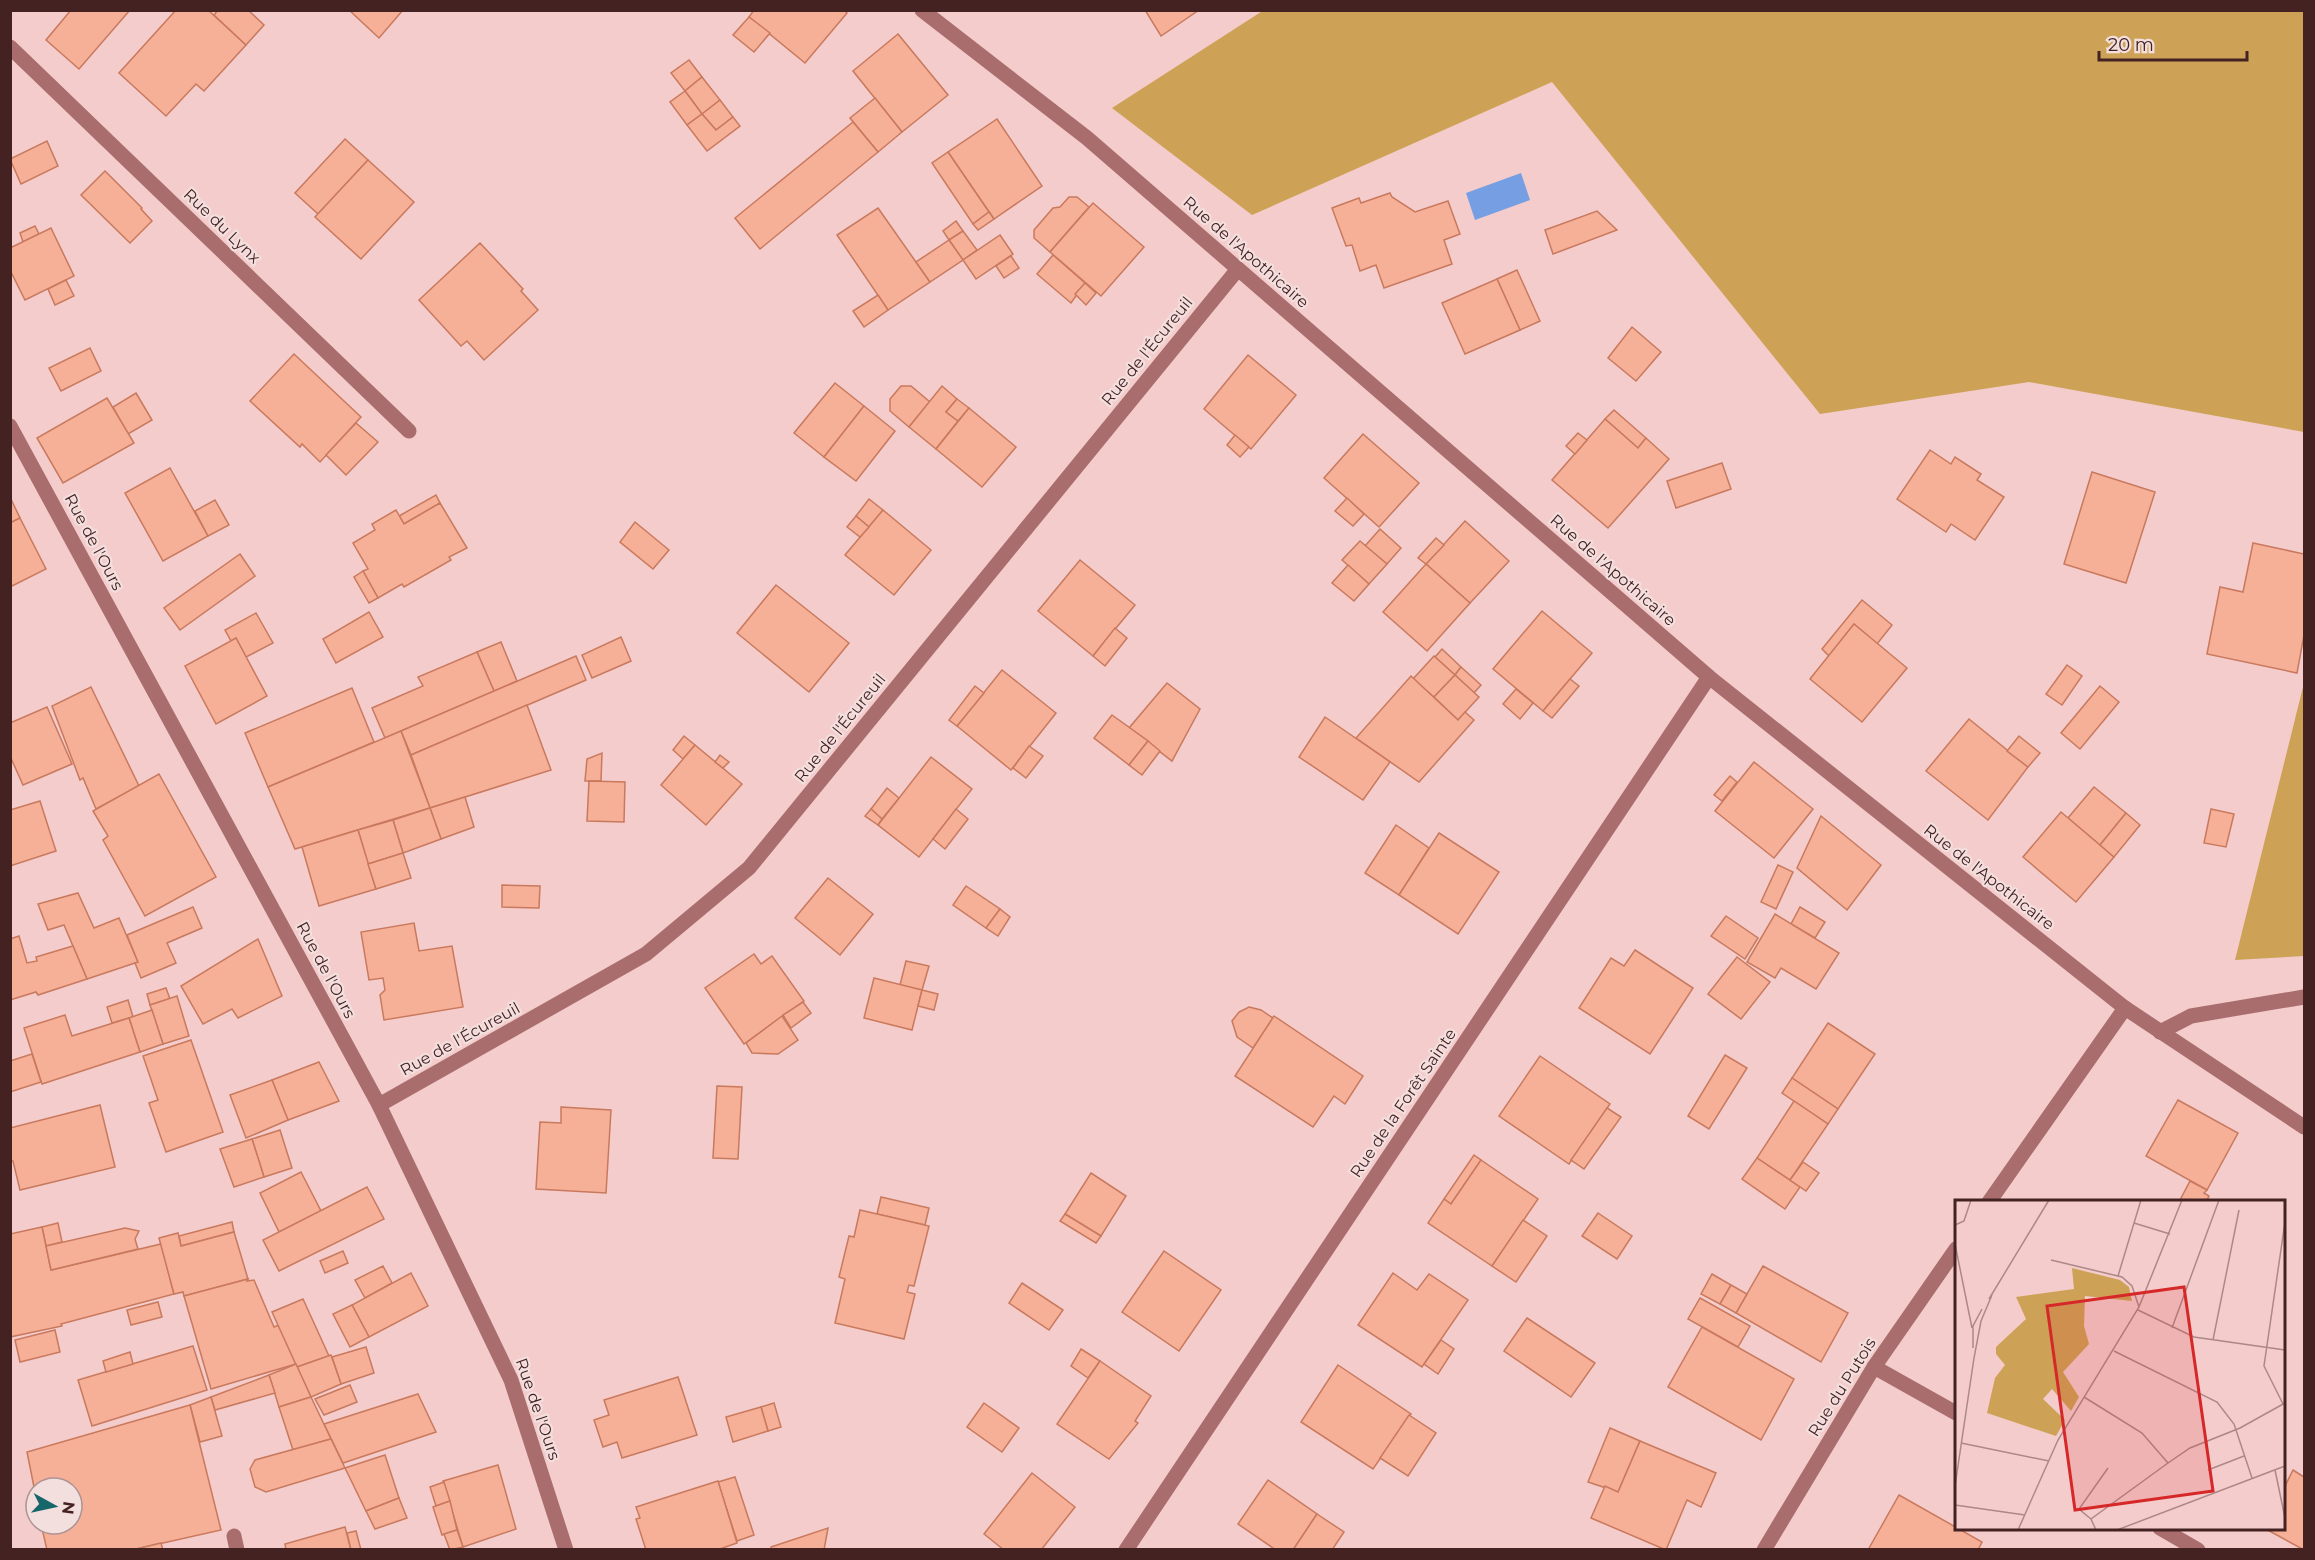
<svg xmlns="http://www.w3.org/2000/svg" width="2315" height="1560" viewBox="0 0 2315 1560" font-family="Montserrat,sans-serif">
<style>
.green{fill:#cda256}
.water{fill:#769fe3}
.building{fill:#f6b098;stroke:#c9795d;stroke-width:1.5}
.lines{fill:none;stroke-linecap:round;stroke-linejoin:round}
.minor{stroke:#a96d6d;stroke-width:15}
.labels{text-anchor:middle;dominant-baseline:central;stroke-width:4.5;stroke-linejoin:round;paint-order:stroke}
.street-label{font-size:16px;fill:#452222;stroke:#f2dfde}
.inset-road{fill:none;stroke:#ad8887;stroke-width:1.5}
.view{fill:#d62828;fill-opacity:0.15;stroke:#d62828;stroke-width:3}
.inset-edge{fill:none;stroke:#452222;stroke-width:3}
</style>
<rect width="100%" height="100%" fill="#f3cccb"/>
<g class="green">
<polygon points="1264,10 2304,11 2304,432 2029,382 1820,414 1552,82 1252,215 1112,108"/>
<polygon points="2304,683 2304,956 2235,960"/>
</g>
<polygon class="water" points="1521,173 1530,200 1475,220 1466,193"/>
<g class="building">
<polygon points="71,10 130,10 79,69 46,40"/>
<polygon points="176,10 208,10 246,45 204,91 196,84 166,116 119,73"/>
<polygon points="218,10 248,10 264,25 246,45 214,15"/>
<polygon points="349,10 403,10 379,38"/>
<polygon points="754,10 844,10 847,13 805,63 749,17"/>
<polygon points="1145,10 1199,10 1161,36"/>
<polygon points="749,17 770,33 754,52 733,35"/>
<polygon points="898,34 948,95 902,132 853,71"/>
<polygon points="689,60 702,77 685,91 671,73"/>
<polygon points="702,77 720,100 702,114 685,91"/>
<polygon points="685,91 702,114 687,125 670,102"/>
<polygon points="875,98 902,132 878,152 850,118"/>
<polygon points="720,100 733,117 716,130 702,114"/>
<polygon points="702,114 716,130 733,117 740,126 707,151 687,125"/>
<polygon points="997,119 1042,186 994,219 948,152"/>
<polygon points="853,122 878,152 760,249 735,218"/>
<polygon points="345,139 368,160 318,214 295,193"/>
<polygon points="47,141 58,166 21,184 10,159"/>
<polygon points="948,152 989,212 973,224 932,163"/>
<polygon points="368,160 414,202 361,259 315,217"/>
<polygon points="105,171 142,208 141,209 152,221 130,243 81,195"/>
<polygon points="1390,193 1392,197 1415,212 1448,201 1460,234 1444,240 1452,264 1384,288 1376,265 1360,271 1352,245 1346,246 1332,208 1359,198 1361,203"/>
<polygon points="1069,197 1077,197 1089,207 1050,252 1034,238 1034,230 1053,208 1060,207"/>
<polygon points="1093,203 1144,247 1101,296 1050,252"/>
<polygon points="878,208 930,282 888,310 837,235"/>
<polygon points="1597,211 1617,230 1553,254 1545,230"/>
<polygon points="989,212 994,219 978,230 973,224"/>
<polygon points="956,221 963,231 949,240 943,231"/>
<polygon points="35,226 39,234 23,242 20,233"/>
<polygon points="51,228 74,276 25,300 10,270 10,248"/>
<polygon points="963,231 977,250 963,260 949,240"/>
<polygon points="1000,235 1013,254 976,279 963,260"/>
<polygon points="949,240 963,260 930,282 916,262"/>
<polygon points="480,243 523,289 521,291 538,310 484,360 467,341 461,346 419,300"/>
<polygon points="1053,255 1085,283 1071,303 1037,274"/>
<polygon points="1011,256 1019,268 1004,278 996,266"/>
<polygon points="1517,270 1540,321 1520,330 1497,279"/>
<polygon points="1497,279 1520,330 1465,354 1442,303"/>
<polygon points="66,280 74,296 55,305 48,289"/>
<polygon points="1085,283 1096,293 1086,305 1075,294"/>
<polygon points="878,295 888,310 864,327 853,311"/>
<polygon points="1632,327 1661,352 1636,381 1608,358"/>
<polygon points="90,348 101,371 61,391 49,368"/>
<polygon points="294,354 361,417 320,462 302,444 300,447 250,401"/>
<polygon points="1248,355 1296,395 1251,449 1204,409"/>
<polygon points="835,383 864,406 824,457 794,433"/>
<polygon points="901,386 911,386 930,402 909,427 890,411 890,399"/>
<polygon points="942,386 957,399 946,412 958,421 936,449 909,427"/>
<polygon points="136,393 152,420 128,434 113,407"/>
<polygon points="107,398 134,443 63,483 37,438"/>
<polygon points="957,399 969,408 958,421 946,412"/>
<polygon points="864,406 895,431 856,481 824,457"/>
<polygon points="969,408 1016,447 982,487 936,449"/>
<polygon points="1614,410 1646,438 1638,448 1605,419"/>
<polygon points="1605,419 1638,448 1646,438 1669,459 1608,528 1552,480"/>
<polygon points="356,423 378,442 346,475 326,455"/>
<polygon points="1578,433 1587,440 1575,454 1566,446"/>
<polygon points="1363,434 1419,483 1379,527 1324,478"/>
<polygon points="1235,435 1249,447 1240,457 1227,445"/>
<polygon points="1930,450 1951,464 1955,457 1981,474 1977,480 2004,497 1975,540 1951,524 1946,532 1897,499"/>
<polygon points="1722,463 1731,489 1676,508 1667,481"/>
<polygon points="170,468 208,536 163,561 125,493"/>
<polygon points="2092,472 2155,492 2126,583 2064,564"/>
<polygon points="436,495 440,503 404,524 399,516"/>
<polygon points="10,497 20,518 10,523"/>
<polygon points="1347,498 1364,514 1353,526 1335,511"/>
<polygon points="869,499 883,510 869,527 856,516"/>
<polygon points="215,500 229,525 208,536 195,511"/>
<polygon points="440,503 467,548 449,557 451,560 404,587 402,584 378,598 363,571 368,569 353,543 375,530 372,524 396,510 404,524"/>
<polygon points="883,510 931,550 894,595 845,555"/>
<polygon points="856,516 869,527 860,537 847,527"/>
<polygon points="20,518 46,569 10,587 10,523"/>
<polygon points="1465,521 1509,561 1470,603 1426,564"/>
<polygon points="635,522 669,550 653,569 620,542"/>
<polygon points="1380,529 1401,548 1387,564 1365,546"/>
<polygon points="1436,538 1444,545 1426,564 1418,558"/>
<polygon points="1360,541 1387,564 1369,584 1342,560"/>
<polygon points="2253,543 2304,554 2304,635 2297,673 2207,654 2220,587 2243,592"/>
<polygon points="240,554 255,576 180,630 164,608"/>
<polygon points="1080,560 1135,605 1093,656 1038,611"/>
<polygon points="1426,564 1470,603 1427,651 1383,612"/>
<polygon points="1348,565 1369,584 1354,601 1332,583"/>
<polygon points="363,571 378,598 369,603 354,577"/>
<polygon points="776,585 849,643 809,692 737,633"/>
<polygon points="1862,600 1892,625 1877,644 1854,624 1829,656 1822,649"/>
<polygon points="1542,611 1592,653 1543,711 1493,669"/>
<polygon points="369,612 383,637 336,663 323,639"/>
<polygon points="256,613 273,643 246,657 236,638 231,641 225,630"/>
<polygon points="1854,624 1907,668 1862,722 1810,679"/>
<polygon points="1115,628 1127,638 1105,666 1093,656"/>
<polygon points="621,637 631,661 592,678 582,655"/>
<polygon points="236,638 267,696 216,724 185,666"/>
<polygon points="501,642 517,681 494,691 477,652"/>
<polygon points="1442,649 1461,667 1455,675 1435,657"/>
<polygon points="477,652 494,691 385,738 372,708 423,686 418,677"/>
<polygon points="576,656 586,680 411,755 401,731"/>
<polygon points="1434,656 1455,675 1434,697 1413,679"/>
<polygon points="2067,665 2082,676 2062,705 2046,694"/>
<polygon points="1461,667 1481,685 1474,693 1455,675"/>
<polygon points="1002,670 1056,713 1011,770 957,726"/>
<polygon points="1455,675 1479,697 1458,720 1434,697"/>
<polygon points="1411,676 1458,720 1465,712 1474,720 1419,782 1356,738"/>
<polygon points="1570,679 1579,686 1552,718 1543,711"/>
<polygon points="1167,683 1200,709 1172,761 1129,728"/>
<polygon points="975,686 984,693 957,726 949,720"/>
<polygon points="2100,686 2119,702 2080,749 2061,733"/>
<polygon points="91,687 139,786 96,809 83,778 80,780 52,706"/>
<polygon points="352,688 374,742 268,787 245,733"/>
<polygon points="1516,689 1533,703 1520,719 1503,704"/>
<polygon points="527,705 551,770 430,808 411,755"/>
<polygon points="47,707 72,764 23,785 10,756 10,723"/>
<polygon points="1112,715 1148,741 1129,765 1094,738"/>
<polygon points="1325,717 1390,762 1363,800 1299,757"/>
<polygon points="1969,719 2028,767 1988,820 1926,771"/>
<polygon points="401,731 430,808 295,849 268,787"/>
<polygon points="684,736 695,745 683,759 673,750"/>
<polygon points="2019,736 2040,753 2028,767 2007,751"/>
<polygon points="1148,741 1160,751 1142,775 1129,765"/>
<polygon points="695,745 742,784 706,825 661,785"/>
<polygon points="1029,746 1043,756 1026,778 1013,768"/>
<polygon points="602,753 601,781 585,781 587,759"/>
<polygon points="720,755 729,762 723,768 715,762"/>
<polygon points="931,757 972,789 919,857 878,825"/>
<polygon points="1754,762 1813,809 1774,858 1715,811"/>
<polygon points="159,774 216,877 145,916 103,840 108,836 93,811"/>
<polygon points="1730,776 1737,782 1722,801 1714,795"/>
<polygon points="589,781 625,782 624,822 587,821"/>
<polygon points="2094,787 2126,813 2100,845 2068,818"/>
<polygon points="887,788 899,798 882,819 871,809"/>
<polygon points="465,797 474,827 441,839 430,808"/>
<polygon points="40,801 56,851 10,866 10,810"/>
<polygon points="430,808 441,839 403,853 393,820"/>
<polygon points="871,809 882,819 878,825 865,816"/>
<polygon points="956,809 968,819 945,849 933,839"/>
<polygon points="2211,809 2234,814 2226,847 2204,843"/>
<polygon points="2061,812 2114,857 2076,902 2023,857"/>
<polygon points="2126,813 2140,825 2114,857 2100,845"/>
<polygon points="1821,816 1881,865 1847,910 1797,868"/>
<polygon points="393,820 403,853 368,864 358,830"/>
<polygon points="1396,825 1429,848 1399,895 1365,873"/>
<polygon points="358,830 376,889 319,906 302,847"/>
<polygon points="1439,833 1499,872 1458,934 1399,895"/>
<polygon points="403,853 411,878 376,889 368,864"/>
<polygon points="1778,865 1793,872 1776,909 1761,902"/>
<polygon points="828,878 873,914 840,955 795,918"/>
<polygon points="502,885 540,886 539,908 502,907"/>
<polygon points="966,886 1000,909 986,928 953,905"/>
<polygon points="78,893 94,928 119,918 138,962 87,979 64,925 48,930 38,904"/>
<polygon points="193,907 202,928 167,943 176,963 141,978 135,963 138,962 127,935"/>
<polygon points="1800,907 1825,922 1815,938 1791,924"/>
<polygon points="1000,909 1010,917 998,936 986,928"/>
<polygon points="1775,914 1839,953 1816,989 1781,968 1775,978 1747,962"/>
<polygon points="1726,916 1758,938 1745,959 1711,936"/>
<polygon points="414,923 419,951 452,946 463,1007 384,1020 380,995 385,990 383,978 369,980 361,932"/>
<polygon points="19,936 27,963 37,961 36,957 73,946 87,979 38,995 36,992 10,1000 10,939"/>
<polygon points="258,939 282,996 238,1018 232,1009 203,1024 181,986"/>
<polygon points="1635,950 1693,988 1650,1054 1579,1008 1611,958 1624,966"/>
<polygon points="754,954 761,964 772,956 804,1001 744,1044 705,988"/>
<polygon points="1737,957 1770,982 1741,1019 1708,994"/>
<polygon points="906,961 929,966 922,990 900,985"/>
<polygon points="874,978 922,990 912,1030 864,1018"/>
<polygon points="166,988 170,999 150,1005 147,994"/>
<polygon points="922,990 938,994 934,1010 918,1006"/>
<polygon points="177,996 189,1036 163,1044 150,1005"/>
<polygon points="128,1000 133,1017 112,1023 107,1007"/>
<polygon points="803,1002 811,1013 791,1028 783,1015"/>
<polygon points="1249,1007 1261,1010 1273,1018 1253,1048 1237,1037 1232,1021 1239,1012"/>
<polygon points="152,1010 163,1044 140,1052 129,1018"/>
<polygon points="65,1015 72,1036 129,1018 140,1052 42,1084 24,1028"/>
<polygon points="782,1016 798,1040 778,1054 752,1053 746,1043"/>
<polygon points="1274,1016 1363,1076 1345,1104 1334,1096 1313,1127 1235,1076"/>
<polygon points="1828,1023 1875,1054 1838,1109 1792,1078"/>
<polygon points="191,1040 223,1132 166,1152 149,1103 158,1100 143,1056"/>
<polygon points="32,1054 41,1082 10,1092 10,1061"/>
<polygon points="1725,1055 1747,1068 1709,1129 1688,1116"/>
<polygon points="1540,1056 1610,1104 1569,1164 1499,1116"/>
<polygon points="319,1062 339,1101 288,1120 272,1080"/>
<polygon points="1792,1078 1838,1109 1828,1124 1782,1093"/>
<polygon points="272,1080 288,1120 246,1138 230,1095"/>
<polygon points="717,1086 742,1087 738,1159 713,1158"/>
<polygon points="2178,1100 2238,1133 2207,1190 2146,1156"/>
<polygon points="1794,1101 1828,1124 1790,1180 1757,1158"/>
<polygon points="100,1105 115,1167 20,1190 13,1161 10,1161 10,1128"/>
<polygon points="561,1107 611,1110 606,1193 536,1189 540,1122 561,1123"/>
<polygon points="1607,1108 1621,1117 1584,1169 1571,1160"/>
<polygon points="280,1130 292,1168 264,1177 252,1139"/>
<polygon points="252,1139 264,1177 234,1187 220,1149"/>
<polygon points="1474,1155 1481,1160 1451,1204 1444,1199"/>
<polygon points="1757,1158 1800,1187 1785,1209 1742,1179"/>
<polygon points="1481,1160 1538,1199 1492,1266 1428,1223 1444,1199 1451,1204"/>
<polygon points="1803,1162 1819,1173 1806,1191 1790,1180"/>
<polygon points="301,1172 321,1211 279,1232 260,1193"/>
<polygon points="1091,1173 1126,1196 1101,1236 1065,1214"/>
<polygon points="2190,1181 2207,1190 2204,1193 2209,1196 2206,1202 2179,1202"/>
<polygon points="367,1187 384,1219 279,1271 263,1240"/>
<polygon points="881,1197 929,1208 925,1225 877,1214"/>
<polygon points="860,1210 929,1226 914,1286 909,1285 907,1292 915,1294 904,1339 835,1323 845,1279 839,1277 849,1236 854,1237"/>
<polygon points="1598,1213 1632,1236 1617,1259 1582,1236"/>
<polygon points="1065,1214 1101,1236 1096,1243 1060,1221"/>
<polygon points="1523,1220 1547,1236 1516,1282 1492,1266"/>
<polygon points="232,1222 234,1232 181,1246 179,1236"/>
<polygon points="58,1223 62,1242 46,1246 42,1227"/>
<polygon points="42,1227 51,1270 161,1244 174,1294 61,1324 62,1326 10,1337 10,1234"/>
<polygon points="125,1228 139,1231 135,1239 138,1249 51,1270 46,1246"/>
<polygon points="234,1232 248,1279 184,1296 183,1292 174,1294 159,1238 178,1233 181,1246"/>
<polygon points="343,1251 348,1263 325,1273 320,1261"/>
<polygon points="1164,1251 1221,1290 1179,1351 1122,1312"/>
<polygon points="383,1266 392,1283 365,1298 355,1280"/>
<polygon points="1763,1266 1848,1313 1821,1362 1736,1313"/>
<polygon points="411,1273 428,1306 369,1337 352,1305"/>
<polygon points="1393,1273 1417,1290 1429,1274 1468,1300 1422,1367 1358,1325"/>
<polygon points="1712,1274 1731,1285 1720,1304 1701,1294"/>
<polygon points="248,1279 247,1281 254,1280 274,1327 279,1325 296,1364 211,1389 184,1296"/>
<polygon points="1022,1283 1063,1310 1049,1330 1009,1303"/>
<polygon points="1731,1285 1747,1294 1736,1313 1720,1304"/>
<polygon points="1700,1298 1750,1326 1738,1347 1688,1319"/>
<polygon points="303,1299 329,1356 297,1367 272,1312"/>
<polygon points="158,1302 162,1317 131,1325 127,1310"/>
<polygon points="352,1305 369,1337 350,1347 333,1314"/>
<polygon points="1527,1318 1595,1363 1571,1397 1504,1351"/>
<polygon points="1702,1327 1794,1379 1761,1440 1668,1387"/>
<polygon points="55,1330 60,1352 20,1362 15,1340"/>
<polygon points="1441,1340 1454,1349 1438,1374 1424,1364"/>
<polygon points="193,1346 207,1390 92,1426 78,1380"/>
<polygon points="366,1347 374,1373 341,1384 332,1357"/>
<polygon points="1081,1349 1100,1361 1088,1378 1071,1366"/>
<polygon points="130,1352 133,1364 106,1372 103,1361"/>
<polygon points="331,1355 341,1384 311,1397 297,1367"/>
<polygon points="1100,1361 1151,1396 1135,1421 1138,1423 1109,1459 1057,1424"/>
<polygon points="296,1364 311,1397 279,1407 269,1375"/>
<polygon points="1338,1365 1411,1414 1373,1469 1301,1422"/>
<polygon points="269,1375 275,1393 215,1410 211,1397"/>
<polygon points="678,1377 697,1435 622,1458 617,1442 603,1447 594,1420 609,1415 604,1400"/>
<polygon points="350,1385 357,1402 324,1415 315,1399"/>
<polygon points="418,1394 436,1432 343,1463 324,1424"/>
<polygon points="211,1397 222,1436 200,1442 190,1405"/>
<polygon points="311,1397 331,1439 293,1450 279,1407"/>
<polygon points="774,1403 781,1427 768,1431 761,1407"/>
<polygon points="984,1403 1019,1428 1002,1452 967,1427"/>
<polygon points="190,1405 221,1530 132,1550 47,1550 41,1524 72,1524 72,1488 36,1488 36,1497 27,1452"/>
<polygon points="761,1407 768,1431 733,1442 726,1417"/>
<polygon points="1409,1415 1436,1433 1408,1476 1380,1458"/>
<polygon points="1610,1428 1640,1441 1618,1492 1588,1482"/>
<polygon points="331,1439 345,1468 266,1492 255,1487 250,1469 255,1460"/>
<polygon points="1640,1441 1716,1473 1701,1507 1687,1500 1666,1550 1591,1518 1605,1486 1618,1492"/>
<polygon points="385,1455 399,1498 366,1511 345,1468"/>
<polygon points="498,1465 516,1529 463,1547 443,1481"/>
<polygon points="2293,1470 2304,1477 2304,1550 2264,1528 2284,1528 2284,1488"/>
<polygon points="1032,1473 1075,1507 1041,1550 1004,1550 984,1534"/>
<polygon points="735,1477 754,1535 737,1541 718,1482"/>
<polygon points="1268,1480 1317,1514 1293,1550 1276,1550 1238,1524"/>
<polygon points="718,1481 737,1543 717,1550 646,1550 636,1519 640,1518 636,1507"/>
<polygon points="444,1482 450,1501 436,1506 430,1487"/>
<polygon points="1899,1495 1982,1542 1978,1550 1868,1550"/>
<polygon points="399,1498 407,1518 375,1529 366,1511"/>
<polygon points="450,1501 457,1530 442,1535 433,1507"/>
<polygon points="1317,1514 1344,1532 1332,1550 1293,1550"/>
<polygon points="345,1527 351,1550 286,1550 285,1544"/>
<polygon points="828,1528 824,1550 772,1550 771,1547"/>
<polygon points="457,1530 463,1547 450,1550 444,1534"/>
<polygon points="356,1531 361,1550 351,1550 347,1533"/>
<polygon points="161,1543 163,1550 132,1550"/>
</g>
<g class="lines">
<g class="minor">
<polyline points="922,10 1087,138 1709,677 2125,1008 2304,1127"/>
<polyline points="10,47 409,431"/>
<polyline points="10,426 379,1105 511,1380 566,1550"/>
<polyline points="2160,1032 2191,1016 2304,997"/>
<polyline points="379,1105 646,954 749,868 1238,269"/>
<polyline points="1989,1202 2125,1008"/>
<polyline points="1874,1367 1956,1413"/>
<polyline points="2160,1528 2198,1550"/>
<polyline points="234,1536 237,1550"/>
<polyline points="1126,1550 1709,677"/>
<polyline points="1764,1550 1874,1367 1956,1249"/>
</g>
</g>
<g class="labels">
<g class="street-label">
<text transform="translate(222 226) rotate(44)">Rue du Lynx</text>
<text transform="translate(1246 252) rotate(41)">Rue de l'Apothicaire</text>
<text transform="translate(1147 351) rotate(-51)">Rue de l'Écureuil</text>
<text transform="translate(94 542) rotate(62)">Rue de l'Ours</text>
<text transform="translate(1613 570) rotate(41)">Rue de l'Apothicaire</text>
<text transform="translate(840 728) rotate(-51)">Rue de l'Écureuil</text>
<text transform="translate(1989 877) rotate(38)">Rue de l'Apothicaire</text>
<text transform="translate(326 970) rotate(62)">Rue de l'Ours</text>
<text transform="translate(460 1039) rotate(-29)">Rue de l'Écureuil</text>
<text transform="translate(1403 1103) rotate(-56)">Rue de la Forêt Sainte</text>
<text transform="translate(1842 1387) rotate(-58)">Rue du Putois</text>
<text transform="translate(538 1409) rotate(71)">Rue de l'Ours</text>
</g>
</g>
<g transform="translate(1955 1200)">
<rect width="330" height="330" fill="#f3cccb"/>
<path d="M117,68L165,80L174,87L177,101L130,96L129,126L134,144L108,172L124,197L116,211L97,189L88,199L110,220L101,236L32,213L40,178L50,165L41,154V147L71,119L61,97L119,89Z" fill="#cda256"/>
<path class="inset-road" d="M179,23L215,34M0,25L9,21L16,0M0,44L17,128M96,60L167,77L177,86L184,107M163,76L186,0M34,99L94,0M183,110L239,137L330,150M217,128L264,0M258,140L284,10M18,148V126L27,109M159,151L262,202L279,224L297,278M129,197L187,233L213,263M328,204L309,166L330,22M6,243L94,261M253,270L289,256M320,270L330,318M0,286L19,158L26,121L37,95M0,305L70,315M136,319L124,309L153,268M63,330L103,240L184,107L227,0M141,330L136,319L213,263L235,248L285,228L330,203M162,330L330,266"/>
<path class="view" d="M229,87L258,291L120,310L92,106Z"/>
<rect width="330" height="330" class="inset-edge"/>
</g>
<rect width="2315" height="1560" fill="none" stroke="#452222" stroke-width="24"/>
<g transform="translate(54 1506) rotate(98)"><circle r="28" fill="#f2dfde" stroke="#ad9393" stroke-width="1.5"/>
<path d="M0-4.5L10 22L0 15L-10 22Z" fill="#17666a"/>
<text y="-9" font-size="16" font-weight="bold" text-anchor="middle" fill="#452222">N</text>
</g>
<path d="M2099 51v9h148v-9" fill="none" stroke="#452222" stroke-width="3"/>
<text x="2108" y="51" font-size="18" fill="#452222" stroke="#f2dfde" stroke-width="4.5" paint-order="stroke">20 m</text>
</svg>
